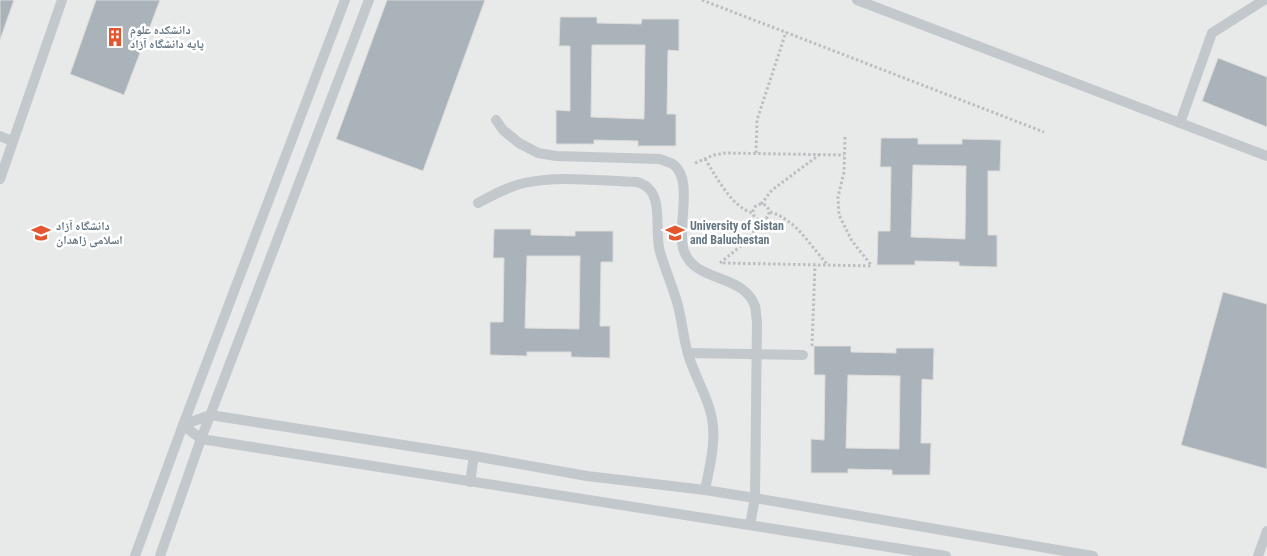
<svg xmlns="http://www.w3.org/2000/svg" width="1267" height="556" viewBox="0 0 1267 556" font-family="'Roboto Condensed','Noto Naskh Arabic',sans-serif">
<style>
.built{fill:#e8e9e9}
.building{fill:#aab3b9;stroke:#dcdcda;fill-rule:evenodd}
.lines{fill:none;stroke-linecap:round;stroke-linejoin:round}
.path{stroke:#bbbfc2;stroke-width:3;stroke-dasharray:2.5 2.5;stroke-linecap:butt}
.lane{stroke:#c3c8cc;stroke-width:10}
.labels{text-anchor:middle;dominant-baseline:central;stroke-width:5;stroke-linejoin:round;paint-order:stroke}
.poi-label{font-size:12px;font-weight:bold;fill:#657683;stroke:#fff;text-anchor:start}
</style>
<rect width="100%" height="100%" fill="#fafaf8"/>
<rect class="built" x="0" y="0" width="1267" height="556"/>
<g class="building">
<polygon points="0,0 14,0 0,40"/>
<polygon points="96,0 160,0 124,95 70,74"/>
<polygon points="387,0 485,0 423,171 336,139"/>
<path d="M560,17H597V23L641,24L642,19H679V51L668,50L667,114H676V146H638V141L594,140V144H556V110L570,111V46H559ZM592,45H645L644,119L591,117Z"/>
<polygon points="1218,58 1267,77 1267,127 1202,101"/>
<path d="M881,138H918V144H962V139L1001,140L1000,171H988V235H997V267L959,266V262L915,261V265H877L878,231H890L891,167H880ZM913,165L966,166L965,239L911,237Z"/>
<path d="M494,229H531V235L575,236V231H613V262H601L600,326H610V358L571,357V352H527V356L490,355V322H503L504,258H493ZM527,256H580L579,329L525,328Z"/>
<polygon points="1223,292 1267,304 1267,469 1181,445"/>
<path d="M814,346H851V352L896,353V348H934L933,380L922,379L921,443H931L930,475H892V470L848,469V473H811V439L824,440L825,375H814ZM848,375L900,376L899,449L846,448Z"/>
</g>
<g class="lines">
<g class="path">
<polyline points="702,0 1044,132"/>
<polyline points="845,137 844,172 838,197 839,215 852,241 872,266"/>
<polyline points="756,153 757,120 786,32"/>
<path d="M705,159C716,176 732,208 753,213"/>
<polyline points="695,163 714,155 725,153 844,155"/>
<circle cx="761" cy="212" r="8"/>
<polyline points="761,204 772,190 819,155"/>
<path d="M770,212C797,220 810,246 828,265"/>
<polyline points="720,263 748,240 760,220"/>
<polyline points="723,263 872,266"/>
<polyline points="812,346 815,265"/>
</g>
<g class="lane">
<polyline points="857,0 1267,156"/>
<path d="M496,120L503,130L519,143L538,153L556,156L660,159C664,161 670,162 674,165C694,181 676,229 684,251C695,283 743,273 755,306C756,310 756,317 757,321L755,498L750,525"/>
<polyline points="1180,123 1212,33 1264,0"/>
<polyline points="0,136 12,141"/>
<polyline points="0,179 62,0"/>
<path d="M478,203C493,195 507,187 524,183C560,175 600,181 637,182C667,190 653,229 660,252C665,269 672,285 677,302C682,319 683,337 688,354C695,378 711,401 713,426C715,448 709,469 705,490"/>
<polyline points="688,353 803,355"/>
<polyline points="183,425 210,415 474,456 587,476 705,490 755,498 1093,556"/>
<polyline points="183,425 201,439 946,556"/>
<polyline points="470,482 474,456"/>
<polyline points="135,556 183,425 345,0"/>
<polyline points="160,556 201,439 369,0"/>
<polyline points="1258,556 1267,531"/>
</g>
</g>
<defs>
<g id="building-bare" transform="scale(1.5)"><path d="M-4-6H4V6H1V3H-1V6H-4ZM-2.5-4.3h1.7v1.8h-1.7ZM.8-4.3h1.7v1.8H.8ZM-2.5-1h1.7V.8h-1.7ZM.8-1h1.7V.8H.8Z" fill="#e4572e" stroke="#fff" stroke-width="2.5" paint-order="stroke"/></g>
<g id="university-bare" transform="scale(1.5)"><path d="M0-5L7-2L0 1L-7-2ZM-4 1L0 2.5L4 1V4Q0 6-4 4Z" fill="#e4572e" stroke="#fff" stroke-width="2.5" paint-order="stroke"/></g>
</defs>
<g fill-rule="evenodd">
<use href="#building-bare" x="115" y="37"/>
<use href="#university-bare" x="41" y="233"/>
<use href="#university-bare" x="675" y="233"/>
</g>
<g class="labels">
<g class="poi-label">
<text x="130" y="30">دانشکده علوم<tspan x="130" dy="14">پایه دانشگاه آزاد</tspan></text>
<text x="56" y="226">دانشگاه آزاد<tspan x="56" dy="14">اسلامی زاهدان</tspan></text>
<text x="690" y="226">University of Sistan<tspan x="690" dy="14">and Baluchestan</tspan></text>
</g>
</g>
</svg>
